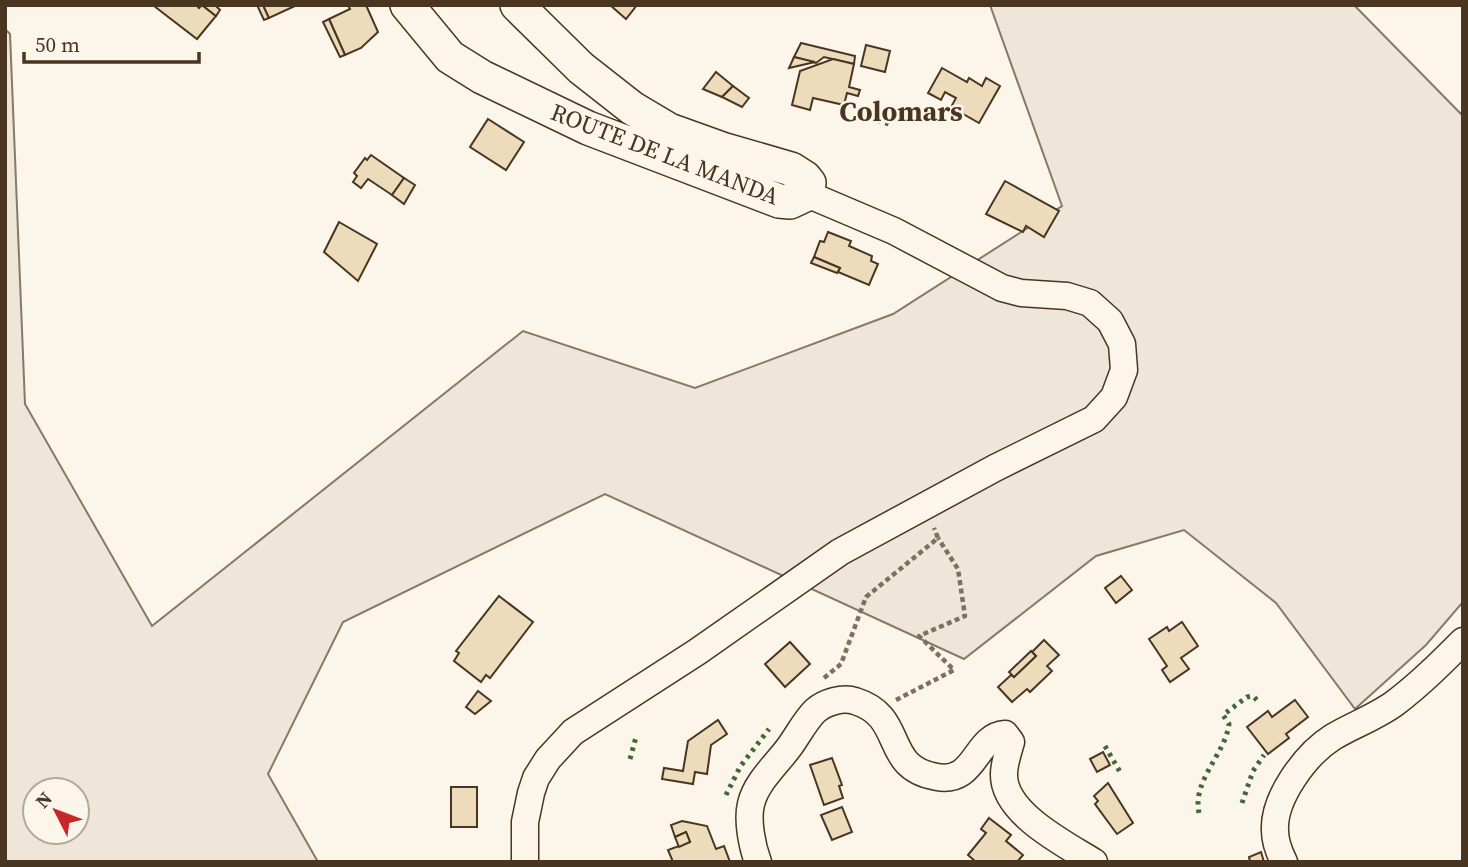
<svg xmlns="http://www.w3.org/2000/svg" width="1468" height="867" viewBox="0 0 1468 867" font-family="'Source Serif 4',serif">
<style>
.green{fill:#ede6d9;stroke:#887966;stroke-width:2;fill-rule:evenodd}
.building{fill:#ecdcbc;stroke:#4a3520;stroke-width:2}
.lines{fill:none;stroke-linecap:round;stroke-linejoin:round}
.minor-casing{stroke:#4a3520;stroke-width:29}
.major-casing{stroke:#4a3520;stroke-width:36}
.path{stroke:#7f6f5c;stroke-width:4.5;stroke-dasharray:5 3.5;stroke-linecap:butt}
.minor{stroke:#fbf6e9;stroke-width:26}
.major{stroke:#fbf6e9;stroke-width:33}
.hedge{stroke:#436837;stroke-width:5;stroke-dasharray:3.5 5;stroke-linecap:butt}
.labels{text-anchor:middle;dominant-baseline:central;stroke-width:5;stroke-linejoin:round;paint-order:stroke}
.street-label{font-size:24px;fill:#4a3520;stroke:#fbf6e9}
.quarter-label{font-size:28px;font-weight:bold;fill:#4a3520;stroke:#fbf6e9}
</style>
<rect width="100%" height="100%" fill="#fbf6e9"/>
<path class="green" d="M990,5H1354L1463,116V602L1426,645L1355,709L1276,603L1184,530L1096,556L964,659L605,494L343,622L268,774L318,862H5V29L10,34L25,404L152,626L523,331L695,388L893,314L1062,206ZM35,790H77V832H35Z"/>
<g class="building">
<polygon points="196,5 199,8 202,5 216,16 197,39 154,6"/>
<polygon points="202,5 215,5 220,10 216,16"/>
<polygon points="257,5 263,5 269,18 264,20"/>
<polygon points="263,5 297,5 269,18"/>
<polygon points="348,5 366,5 378,32 361,48 345,55 329,19 350,9"/>
<polygon points="610,5 637,5 626,19"/>
<polygon points="329,19 345,55 340,57 323,22"/>
<polygon points="801,43 855,56 854,64 824,57 816,63 794,57"/>
<polygon points="866,45 890,51 885,72 861,66"/>
<polygon points="794,57 815,62 789,68"/>
<polygon points="833,59 854,64 849,87 860,90 858,96 847,93 844,105 813,98 810,110 792,105 800,71"/>
<polygon points="942,68 967,82 969,78 982,86 986,78 1000,86 979,123 951,107 956,98 945,92 941,100 928,93"/>
<polygon points="716,72 733,86 722,97 703,89"/>
<polygon points="733,86 749,98 742,107 722,97"/>
<polygon points="488,119 524,142 506,170 470,147"/>
<polygon points="371,155 404,178 392,195 368,179 361,188 353,182 357,176 354,173 365,158 367,160"/>
<polygon points="404,178 415,185 404,204 392,195"/>
<polygon points="1005,181 1059,211 1044,237 1026,226 1023,232 986,214"/>
<polygon points="339,222 377,244 358,281 324,252"/>
<polygon points="828,232 851,241 849,246 872,256 871,261 878,264 869,285 838,272 840,268 814,257 820,241 824,242"/>
<polygon points="814,257 840,268 837,273 811,263"/>
<polygon points="1121,576 1132,590 1116,603 1105,588"/>
<polygon points="499,596 533,622 490,678 486,675 481,682 454,661 459,653 456,651"/>
<polygon points="1182,622 1198,646 1181,658 1189,669 1170,682 1162,670 1167,666 1149,639 1167,627 1169,631"/>
<polygon points="1044,640 1059,655 1047,666 1052,671 1030,692 1027,689 1012,702 998,687 1011,675 1014,677 1036,656 1032,652"/>
<polygon points="790,642 810,664 785,687 765,664"/>
<polygon points="1031,651 1036,656 1014,677 1009,672"/>
<polygon points="478,691 491,701 475,714 466,707"/>
<polygon points="1295,700 1308,717 1286,734 1289,738 1268,754 1247,727 1268,711 1272,717"/>
<polygon points="718,720 727,734 711,745 707,774 695,772 693,784 662,779 664,768 683,771 688,741"/>
<polygon points="1103,752 1110,765 1097,772 1090,759"/>
<polygon points="832,758 842,785 839,786 843,798 824,805 810,765"/>
<polygon points="1108,783 1133,823 1117,834 1095,804 1098,801 1094,796"/>
<rect x="451" y="787" width="26" height="40"/>
<polygon points="842,807 852,832 832,840 821,815"/>
<polygon points="989,818 1011,835 1006,841 1023,855 1017,862 976,862 968,855 986,833 981,829"/>
<polygon points="682,821 707,826 716,849 724,846 730,862 673,862 668,850 690,842 686,832 675,837 671,825"/>
<polygon points="686,832 690,842 679,847 675,837"/>
<polygon points="1261,852 1264,862 1250,862 1249,857"/>
</g>
<g class="lines">
<g class="minor-casing">
<g id="minor">
<polyline points="525,862 525,822 531,793 536,778 548,759 573,732 697,652 840,552 995,468 1094,419 1114,397 1124,370 1122,344 1110,321 1090,303 1067,296 1021,293 1002,288 894,231 807,194"/>
<path d="M758,862C752,846 747,820 751,804C756,782 777,764 790,746C798,735 805,721 815,711C825,702 843,697 855,701C907,717 881,768 937,777C976,784 975,736 1005,734L1011,742C1008,752 1004,764 1004,774C1003,813 1065,844 1094,862"/>
<path d="M1284,862C1279,852 1275,842 1275,831C1273,798 1306,754 1333,737C1353,725 1376,717 1395,703C1420,684 1441,663 1463,641"/>
</g>
</g>
<g class="major-casing">
<polyline id="major" points="407,5 450,57 482,77 588,128 779,201 790,202 807,194 809,183 805,178 791,169 722,149 669,130 632,108 581,68 517,5"/>
</g>
<g class="path">
<polyline points="824,678 841,664 866,597 938,538 934,528"/>
<polyline points="896,700 954,670 919,636 965,616 958,569 938,538"/>
</g>
<use href="#minor" class="minor"/>
<use href="#major" class="major"/>
<g class="hedge">
<polyline points="869,118 889,124"/>
<polyline points="1105,746 1120,772"/>
<polyline points="630,759 636,737"/>
<polyline points="726,795 740,767 769,729"/>
<polyline points="1242,803 1253,771 1264,755"/>
<path d="M1199,813C1192,780 1225,755 1229,724L1223,715L1247,697L1253,696L1257,700"/>
</g>
</g>
<g class="labels">
<g class="street-label">
<text transform="translate(665 154) rotate(21)">ROUTE DE LA MANDA</text>
</g>
<g class="quarter-label">
<text x="901" y="111">Colomars</text>
</g>
</g>
<rect width="1468" height="867" fill="none" stroke="#4a3520" stroke-width="14"/>
<g transform="translate(56 811) rotate(312)"><circle r="33" fill="#fbf6e9" stroke="#b4a999" stroke-width="2"/>
<path d="M0-5L12 26L0 18L-12 26Z" fill="#c62828"/>
<text y="-10" font-size="19" font-weight="bold" text-anchor="middle" fill="#4a3520">N</text>
</g>
<path d="M24 52v10h175v-10" fill="none" stroke="#4a3520" stroke-width="3.5"/>
<text x="35" y="52" font-size="21" fill="#4a3520" stroke="#fbf6e9" stroke-width="5" paint-order="stroke">50 m</text>
</svg>
